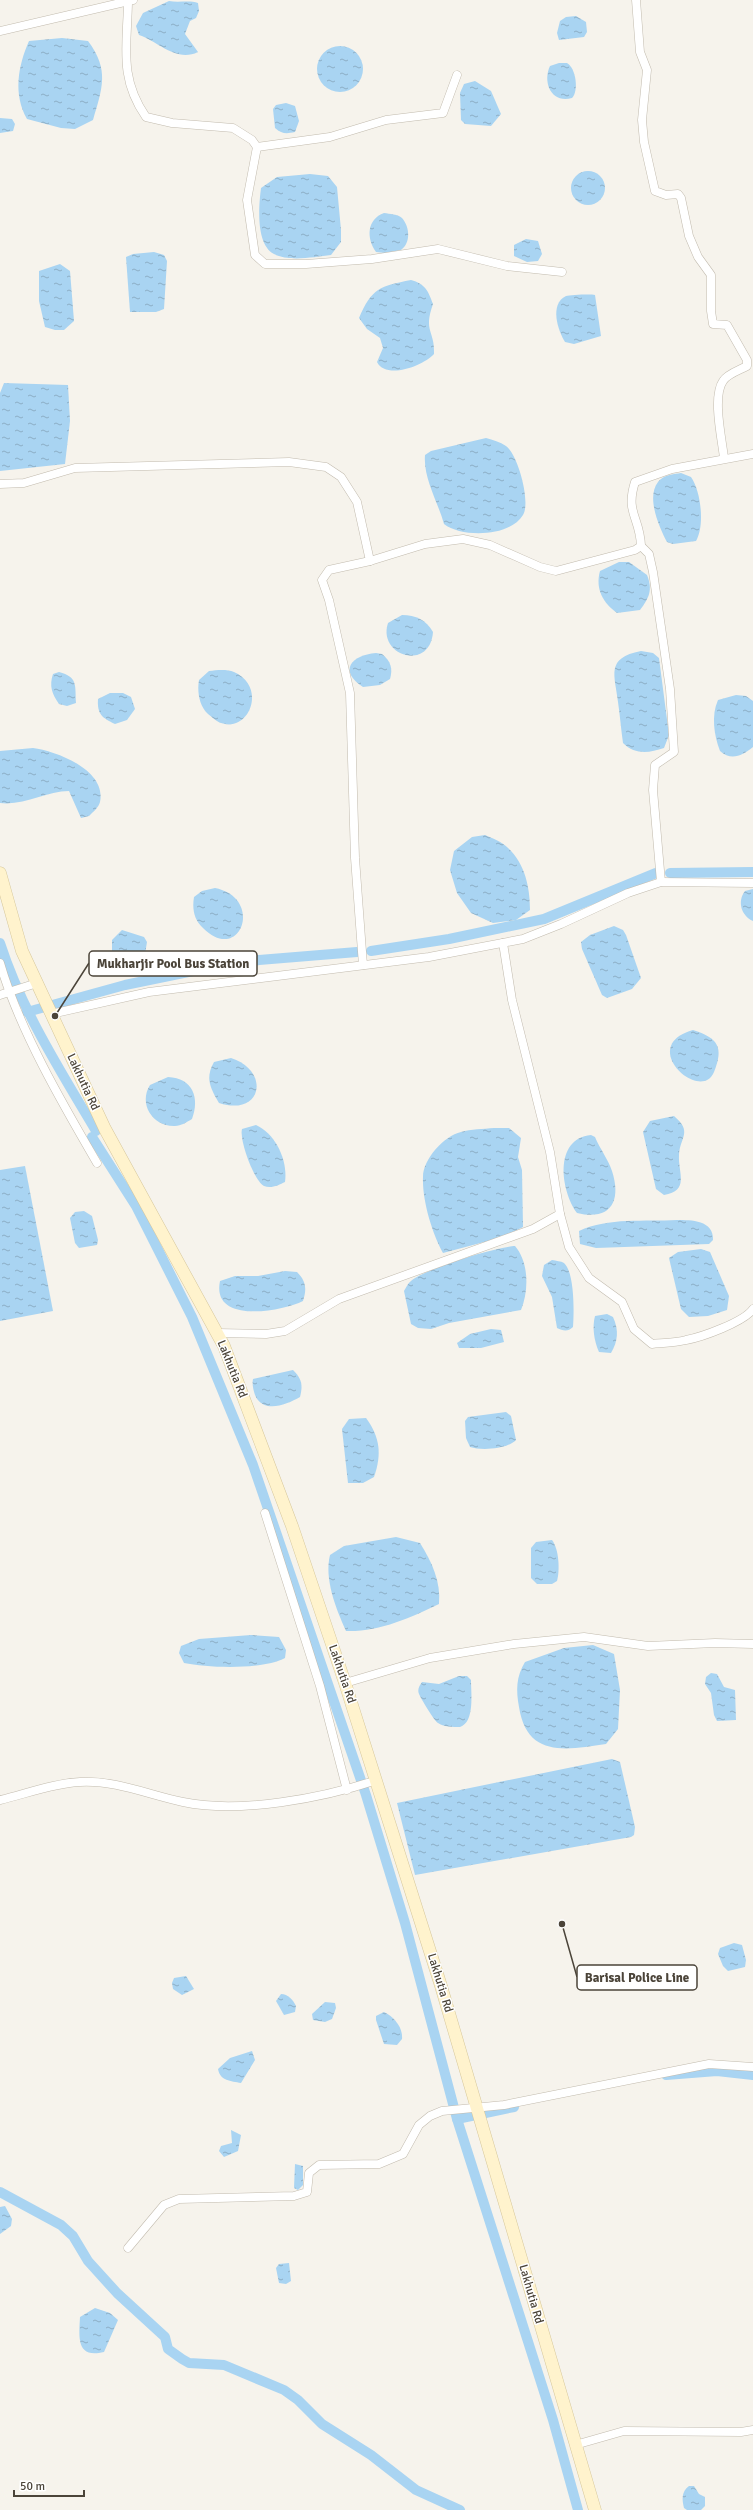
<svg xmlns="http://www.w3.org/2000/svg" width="753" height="2510" viewBox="0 0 753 2510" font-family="Signika,sans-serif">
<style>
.water{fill:url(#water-ripples)}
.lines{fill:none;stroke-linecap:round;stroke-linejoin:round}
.canal{stroke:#a9d4f2;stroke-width:10}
.street-casing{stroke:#c2bbae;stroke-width:9}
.secondary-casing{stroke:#d6c79b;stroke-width:13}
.street{stroke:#fff;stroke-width:8}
.secondary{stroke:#fff3cd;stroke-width:12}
.labels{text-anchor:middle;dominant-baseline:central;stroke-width:3;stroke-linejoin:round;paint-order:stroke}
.street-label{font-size:12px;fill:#4b4439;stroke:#fff}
.leader{fill:none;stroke:#4b4439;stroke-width:1.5}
.callout-dot{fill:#4b4439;stroke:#fff;stroke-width:1.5}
.callout{fill:#fff;stroke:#4b4439;stroke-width:1.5}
.callout-label{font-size:13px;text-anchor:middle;font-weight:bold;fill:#4b4439}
</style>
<defs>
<pattern id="water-ripples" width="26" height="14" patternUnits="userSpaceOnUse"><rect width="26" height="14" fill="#a9d4f2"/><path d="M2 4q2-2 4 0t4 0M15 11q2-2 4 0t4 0" fill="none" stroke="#8caec5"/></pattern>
</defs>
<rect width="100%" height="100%" fill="#f6f3ec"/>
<g class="water">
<path d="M169,1C178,3 190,0 198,3L199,11L196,18L190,21L185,34L198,52C176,63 158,41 139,35L136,26L143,13Z"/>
<polygon points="576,16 586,22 587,32 584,37 559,40 557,33 560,21 566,17"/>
<path d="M62,38L88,41C110,70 102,89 93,120L75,129L61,128L27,119C13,94 18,66 29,41Z"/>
<circle cx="340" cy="69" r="23"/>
<path d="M559,63H567C576,68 579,91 572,98C552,104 542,83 550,66Z"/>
<polygon points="475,81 491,91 501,114 491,126 465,124 461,120 460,93 464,84"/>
<path d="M286,103L295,106L299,121L295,132C286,134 282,134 275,128L273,109L276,105Z"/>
<polygon points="0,118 12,119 15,124 13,131 0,133"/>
<circle cx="588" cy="188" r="17"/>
<path d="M310,174L328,176L337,187L341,230V242L331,255C314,257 289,262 274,254C255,244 259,204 261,188L277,177Z"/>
<path d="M384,213C390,214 398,214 402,218C410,227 411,243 401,250L385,253L376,252C366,238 367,219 384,213Z"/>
<polygon points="526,239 538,241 542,254 538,261 527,262 514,256 514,245"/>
<polygon points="154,252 164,255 167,261 164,309 156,312 130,312 126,257 133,254"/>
<polygon points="60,264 70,271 74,321 64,330 55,330 45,327 39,301 39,271"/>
<path d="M411,280C425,284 428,290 433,304C423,332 435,330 434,354C423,366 386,380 377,362L383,348L380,338L367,329L359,318C372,288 380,286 411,280Z"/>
<path d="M595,295L601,336L574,344L565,342C558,331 549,304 566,296C570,295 590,294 595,295Z"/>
<polygon points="4,383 68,385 70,421 65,464 0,471 0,393"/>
<path d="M486,438C493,440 500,442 506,446C518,455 531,502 523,515C510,537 462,538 444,524C438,502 423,478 425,455L431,451Z"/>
<path d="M681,473L691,477C701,491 705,526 696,541L673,544L667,542C659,527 646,497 658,482C663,475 674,474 681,473Z"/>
<path d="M619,562H629L647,575C653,590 649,598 640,610L617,613C603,603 595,589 600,571Z"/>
<path d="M402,615C416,615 426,620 433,632C430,672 377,656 388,623Z"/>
<path d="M641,651L653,653L659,658L669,735L664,748C649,753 635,755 623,743C621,729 620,716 618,702C615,675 605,658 641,651Z"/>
<path d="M376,653L382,654C391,661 393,669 390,679L380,685L363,687C338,671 351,655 376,653Z"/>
<path d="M209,671C217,670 227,669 234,672C267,686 250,733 221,723C217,722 212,717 208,714C199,706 197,691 199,680Z"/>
<path d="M59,672C78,677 75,685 76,703L67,706L59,704C52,694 49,686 53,674Z"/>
<path d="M110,693H123L131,697L135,709L127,720L115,724C102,718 97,714 98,699Z"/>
<path d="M736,695L746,696L753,701V747C742,756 731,761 720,751C714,736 711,715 718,700Z"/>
<path d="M33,748C56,751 107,770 100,802C99,807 93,812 89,816L81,818L69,791C46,791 24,806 0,803V751Z"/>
<path d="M485,835C492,838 502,842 507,847C525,863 530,887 530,910L516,920L493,923L471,913L457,893L450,870L454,851L472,837Z"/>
<path d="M215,888C265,898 240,965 203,928C194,920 192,909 194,897L202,891Z"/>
<path d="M753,889V921C741,916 737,901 745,891Z"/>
<polygon points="614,926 623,930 626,935 641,978 632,989 607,998 602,995 582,949 581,942 590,935"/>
<path d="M122,930L144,937L147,942L145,954C132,961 123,962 112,951V940Z"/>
<path d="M693,1030C718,1038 724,1047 714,1072C701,1104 636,1046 693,1030Z"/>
<path d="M231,1058C271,1071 262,1117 219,1103C210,1088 205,1078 214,1062Z"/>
<path d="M168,1077C193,1078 200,1098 192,1119C187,1122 181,1126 175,1126C153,1127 138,1104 150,1085Z"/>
<path d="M674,1116C693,1132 680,1137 679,1155C678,1173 690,1191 664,1195L656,1189L643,1132L650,1121Z"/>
<path d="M256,1125C276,1134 288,1161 285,1182C279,1185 271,1189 264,1186C254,1181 239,1140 242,1129Z"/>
<path d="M494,1128H509L521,1138L518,1157L522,1170L523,1227L503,1237L443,1253C432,1233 422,1200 423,1177C423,1159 444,1136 461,1132C471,1129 483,1129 494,1128Z"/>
<path d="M591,1135L595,1137C600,1149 608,1159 612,1171C622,1202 610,1221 577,1213C561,1191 553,1139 591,1135Z"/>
<polygon points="25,1166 53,1311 0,1321 0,1170"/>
<polygon points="84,1211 92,1216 98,1240 97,1245 79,1248 75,1243 70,1218 75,1212"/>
<path d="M677,1220C691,1220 714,1220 713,1240L709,1244L596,1248L580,1244L579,1231C609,1217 644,1222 677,1220Z"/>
<path d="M515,1246C529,1262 529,1291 521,1310L449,1323L431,1329L418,1328L411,1324L404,1291C406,1288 408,1283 411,1281C424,1269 497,1247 515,1246Z"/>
<polygon points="701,1249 710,1252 729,1296 727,1310 708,1316 689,1317 681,1309 669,1258 678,1252"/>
<path d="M552,1260C556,1261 561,1261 564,1263C575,1273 574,1314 573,1327C568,1332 563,1331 557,1328L552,1297L542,1276L544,1265Z"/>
<path d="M285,1271L297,1272C306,1281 307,1289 303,1301C281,1312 211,1324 220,1281L235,1276H258Z"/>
<path d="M607,1314L613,1317C619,1330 618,1341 611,1353L599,1352C594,1341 592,1327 595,1316Z"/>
<polygon points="491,1329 501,1330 504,1342 481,1348 459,1348 457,1343 470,1334"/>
<path d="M293,1370C302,1379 303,1385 300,1397C286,1405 263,1414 255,1395C253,1389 252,1384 253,1379Z"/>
<path d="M506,1412L511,1416L516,1440C507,1449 482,1451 470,1447L466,1438L465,1421L468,1417Z"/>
<path d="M366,1418C380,1437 382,1454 374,1477L363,1483H348L342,1429L349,1419Z"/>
<path d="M396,1537L420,1543C432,1562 441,1582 439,1604C410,1618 379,1632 346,1631C336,1609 324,1579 330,1555L344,1546Z"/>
<path d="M552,1540C559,1549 560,1570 557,1581L552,1584H537L531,1578V1548L536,1542Z"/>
<path d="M251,1635L279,1637L286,1650L285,1658C262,1670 209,1668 184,1663L179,1653L181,1646L199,1639Z"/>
<path d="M593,1645L614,1654L620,1690L618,1729L606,1744C566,1750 527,1758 519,1707C516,1690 516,1677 525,1662L564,1648Z"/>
<polygon points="711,1673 717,1674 724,1687 735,1690 736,1720 717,1721 714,1715 711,1693 705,1684 706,1677"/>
<path d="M459,1676H467L471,1680C471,1693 475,1722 460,1727C453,1727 443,1727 438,1723C435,1722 420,1697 419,1694C417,1689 420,1685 422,1682L439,1684Z"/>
<polygon points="612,1759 620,1762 635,1827 634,1835 631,1837 415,1875 397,1803"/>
<polygon points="734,1943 742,1945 746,1960 745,1967 728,1971 723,1966 718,1954 720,1948"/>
<polygon points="186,1976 194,1989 182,1995 173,1989 172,1983 174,1978"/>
<path d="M281,1994C288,1994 293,2000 296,2006L295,2012L284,2015L276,2001Z"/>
<polygon points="325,2002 335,2003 336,2008 332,2019 325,2022 313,2020 312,2014"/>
<path d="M384,2012C394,2017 403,2027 402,2039L397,2045L384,2044L376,2020V2016Z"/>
<path d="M252,2051L255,2060L241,2083C231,2081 220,2081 218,2069L230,2058Z"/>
<polygon points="231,2130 241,2135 238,2151 224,2157 219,2151 221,2146 232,2143"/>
<polygon points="295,2164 303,2166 303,2185 298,2190 294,2188"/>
<polygon points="5,2206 12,2219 11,2226 0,2234 0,2207"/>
<polygon points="289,2263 291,2281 286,2284 279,2283 276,2268 279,2264"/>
<path d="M95,2308L110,2313L118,2320L104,2352C76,2359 79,2337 80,2317Z"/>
<path d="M689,2486H694L699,2494L705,2497V2506L701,2510H687L684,2508C682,2500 681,2492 689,2486Z"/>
</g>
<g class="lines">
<g class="canal">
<polyline points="670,873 753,872"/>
<path d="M0,943C22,1011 60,1070 96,1131"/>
<polyline points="371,951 449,939 544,919 656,873"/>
<polyline points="27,1012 125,985 198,970 259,960 357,952"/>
<polyline points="92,1137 136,1206 192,1317 253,1465 366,1795 405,1923 457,2119 553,2420 578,2510"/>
<polyline points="666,2075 717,2071 753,2075"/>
<polyline points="457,2119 514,2107"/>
<polyline points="0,2192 61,2225 73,2236 88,2261 117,2293 165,2337 168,2349 182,2359 189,2363 224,2365 284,2390 298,2400 322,2424 371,2455 416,2490 460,2510"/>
</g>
<g class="street-casing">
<g id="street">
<path d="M636,0L640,52L647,70L642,120L644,142L655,191L666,195L678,194L681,198L689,236L698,257L711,275V311L713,324L727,325L747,360V366C740,370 727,374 723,381C712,397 722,439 724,458"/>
<path d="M128,3C127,47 119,78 146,117L172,123L233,128L252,140L257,147L330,137L386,120L443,113L457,75"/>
<polyline points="0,31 133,0"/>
<polyline points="257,147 247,200 255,255 265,264 306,264 372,259 438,249 507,266 562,272"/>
<polyline points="0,484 24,483 75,468 289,462 326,467 341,477 357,502 370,561"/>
<polyline points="641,546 649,554 653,572 670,689 674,752 655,765 653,790 661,882"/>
<path d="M503,943L512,1000L550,1152L560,1214L569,1247L589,1278L622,1302L634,1329L652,1344C663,1343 675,1343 686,1340C702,1337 744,1322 753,1309"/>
<path d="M0,963C19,1029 62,1103 97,1163"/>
<path d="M363,965L355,858L350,693L329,600L322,580L329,570L370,561L425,544L463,539L490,545L540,567L556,571L635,550L641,546C640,517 625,513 635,482L672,469L753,454"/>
<polyline points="0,995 37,983"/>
<polyline points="51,1014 149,992 429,957 523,939 561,924 628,893 661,882 753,883"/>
<polyline points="217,1333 266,1334 285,1331 339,1299 533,1229 560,1214"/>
<polyline points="265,1513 320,1686 347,1790"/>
<polyline points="345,1683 430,1658 514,1644 584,1637 648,1646 715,1643 753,1644"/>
<path d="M0,1800C25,1794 55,1783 80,1782C116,1780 149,1795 183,1802C240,1814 323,1798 377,1780"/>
<polyline points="128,2248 164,2205 179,2199 294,2196 307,2192 309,2173 319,2165 379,2164 403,2154 419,2125 430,2116 442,2111 504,2105 709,2064 753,2067"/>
<polyline points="575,2445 624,2431 741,2432 753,2430"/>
</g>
</g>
<g class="secondary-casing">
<polyline id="secondary" points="0,873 22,951 105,1129 224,1346 292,1526 345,1683 441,1986 595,2510"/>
</g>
<use href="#street" class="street"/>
<use href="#secondary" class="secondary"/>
</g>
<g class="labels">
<g class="street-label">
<text transform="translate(83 1082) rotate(65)">Lakhutia Rd</text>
<text transform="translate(232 1369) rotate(68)">Lakhutia Rd</text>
<text transform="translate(342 1674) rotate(71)">Lakhutia Rd</text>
<text transform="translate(440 1983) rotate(73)">Lakhutia Rd</text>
<text transform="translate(531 2294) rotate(74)">Lakhutia Rd</text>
</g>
</g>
<path class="leader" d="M55 1016L89 963M562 1924L577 1977"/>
<g class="callout-dot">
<circle cx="55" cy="1016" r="4"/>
<circle cx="562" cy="1924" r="4"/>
</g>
<g class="callout">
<rect x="89" y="951" width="168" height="25" rx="4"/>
<rect x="577" y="1965" width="120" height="25" rx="4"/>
</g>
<g class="callout-label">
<text x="173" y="968">Mukharjir Pool Bus Station</text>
<text x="637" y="1982">Barisal Police Line</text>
</g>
<path d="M14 2490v6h70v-6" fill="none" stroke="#4b4439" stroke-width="2"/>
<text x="20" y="2490" font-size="12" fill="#4b4439" stroke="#ffffff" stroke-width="3" paint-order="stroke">50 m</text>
</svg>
